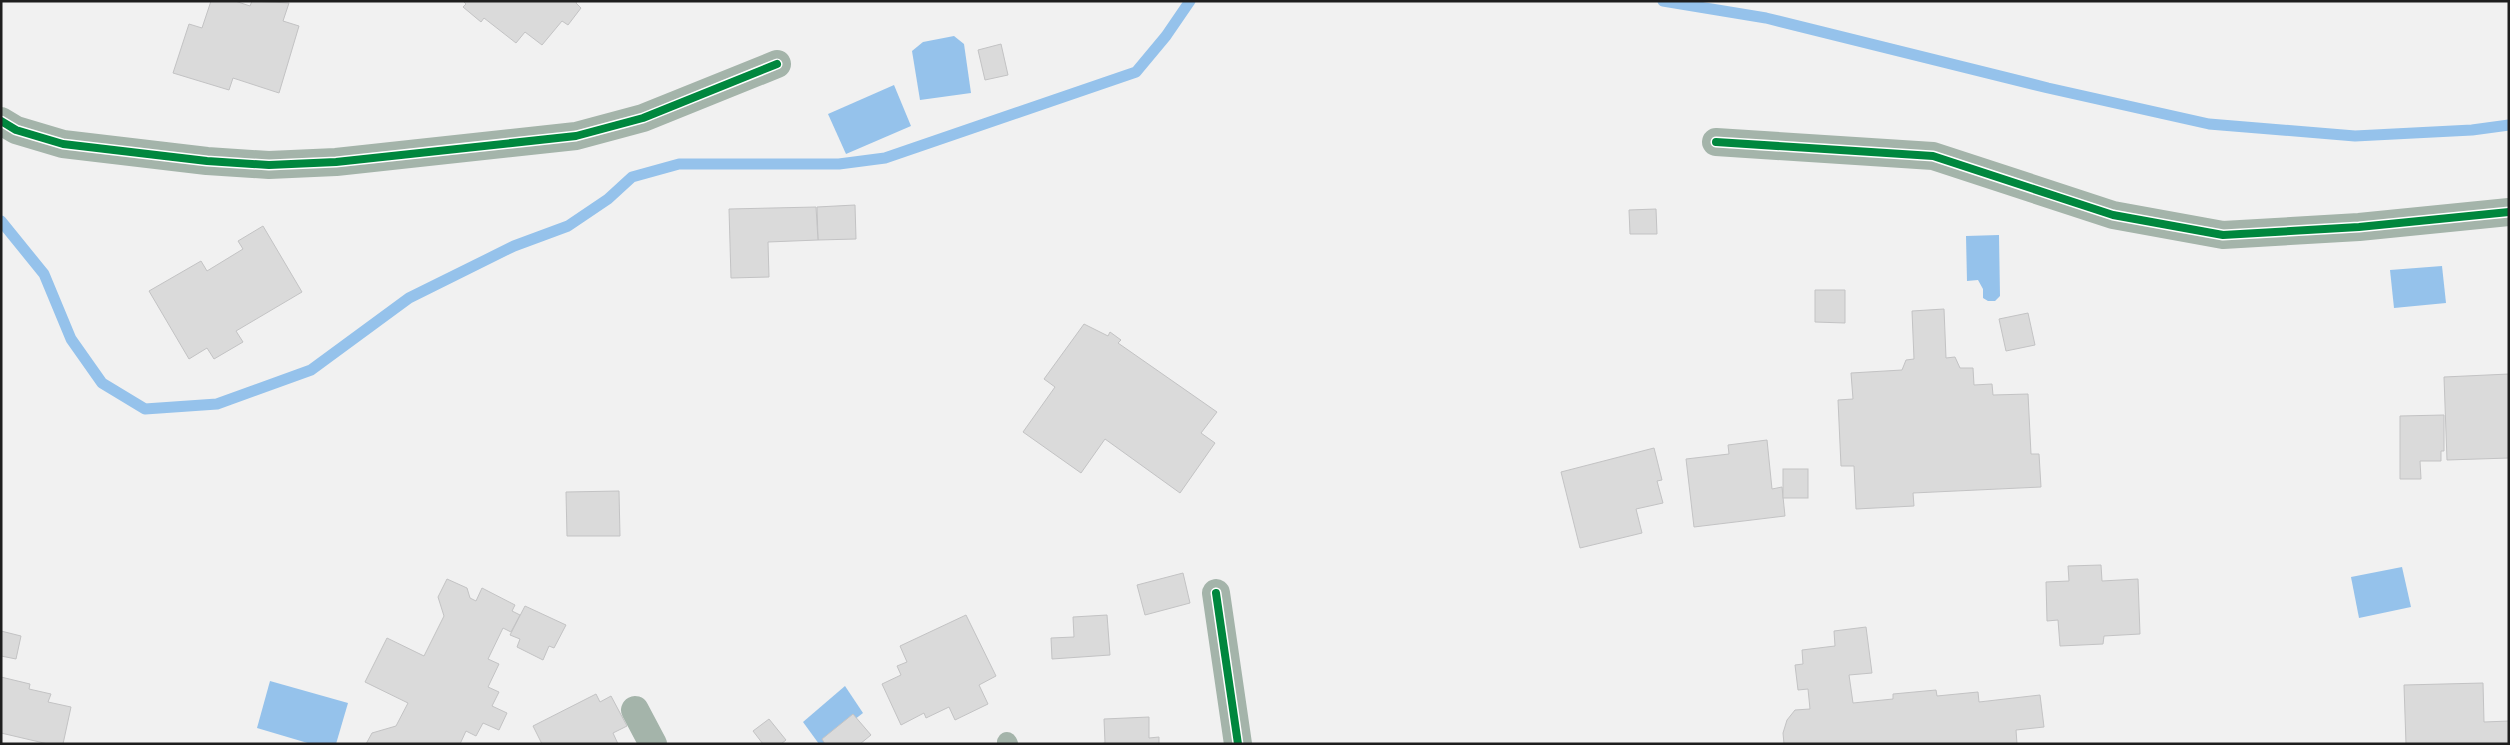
<svg xmlns="http://www.w3.org/2000/svg" width="2510" height="745" viewBox="0 0 2510 745" font-family="'Exo 2',sans-serif">
<style>
.water{fill:#95c2eb}
.lines{fill:none;stroke-linecap:round;stroke-linejoin:round}
.stream{stroke:#95c2eb;stroke-width:11}
.building{fill:#dadada;stroke:#c3c3c4}
.lane{stroke:#a4b4aa;stroke-width:20}
.street{stroke:#a4b4aa;stroke-width:28}
.cycleway-casing{stroke:#fff;stroke-width:11}
.cycleway{stroke:#00873e;stroke-width:8}
</style>
<rect width="100%" height="100%" fill="#f1f1f1"/>
<g class="water">
<polygon points="954,36 964,44 971,93 920,100 912,51 923,42"/>
<polygon points="894,85 911,126 846,154 828,114"/>
<polygon points="1999,235 2000,296 1995,301 1988,301 1983,298 1983,289 1978,280 1967,281 1966,236"/>
<polygon points="2442,266 2446,303 2394,308 2390,270"/>
<polygon points="2402,567 2411,607 2359,618 2351,577"/>
<polygon points="270,681 348,703 336,744 311,744 257,728"/>
<polygon points="845,686 863,713 823,744 819,744 803,722"/>
</g>
<g class="lines">
<g class="stream">
<polyline points="1663,1 1766,18 2048,88 2209,124 2355,136 2472,130 2509,125"/>
<polyline points="1,221 44,274 71,339 102,383 145,409 217,404 311,370 409,298 514,246 568,226 608,199 632,177 679,164 839,164 885,158 1136,72 1166,36 1190,1"/>
</g>
</g>
<g class="building">
<polygon points="211,1 235,1 250,6 252,1 289,3 283,21 299,26 279,93 233,78 229,90 173,73 189,24 202,28"/>
<polygon points="463,1 577,1 576,3 581,8 568,25 562,21 542,45 525,32 516,43 484,18 481,22 463,7 466,4"/>
<polygon points="1001,44 1008,75 985,80 978,50"/>
<polygon points="855,205 856,239 818,240 817,207"/>
<polygon points="816,207 818,240 768,242 769,277 731,278 729,209"/>
<polygon points="1656,209 1657,234 1630,234 1629,210"/>
<polygon points="263,226 302,292 236,331 243,342 214,359 207,348 189,359 149,291 201,261 207,271 243,249 238,241"/>
<polygon points="1815,290 1845,290 1845,323 1815,322"/>
<polygon points="1944,309 1946,358 1955,357 1960,368 1973,368 1974,385 1992,384 1993,395 2028,394 2031,454 2039,454 2041,487 1913,493 1914,506 1856,509 1854,466 1841,466 1838,400 1853,399 1851,373 1902,370 1906,360 1914,359 1912,311"/>
<polygon points="2028,313 2035,345 2006,351 1999,319"/>
<polygon points="1084,324 1108,336 1110,332 1121,340 1118,343 1217,412 1201,433 1215,443 1180,493 1105,439 1081,473 1023,432 1055,387 1044,379"/>
<polygon points="2509,374 2509,458 2447,460 2444,377"/>
<polygon points="2444,415 2444,451 2441,451 2441,461 2420,461 2421,479 2400,479 2400,416"/>
<polygon points="1767,440 1772,489 1782,487 1785,516 1694,527 1686,459 1729,454 1728,445"/>
<polygon points="1654,448 1662,480 1657,481 1663,503 1636,509 1642,533 1580,548 1561,472"/>
<rect x="1783" y="469" width="25" height="29"/>
<polygon points="619,491 620,536 567,536 566,492"/>
<polygon points="2101,565 2102,581 2138,579 2140,634 2104,636 2103,644 2060,646 2058,620 2047,621 2046,582 2069,581 2068,566"/>
<polygon points="1183,573 1190,603 1145,615 1137,585"/>
<polygon points="447,579 467,588 470,598 476,601 482,588 515,605 512,611 520,615 511,632 503,628 488,659 499,664 488,687 499,692 492,706 507,713 499,730 483,723 476,736 466,731 460,744 366,744 372,733 396,726 408,703 365,682 387,638 424,656 444,616 438,597"/>
<polygon points="525,606 566,625 554,648 549,646 543,660 517,647 520,639 510,635"/>
<polygon points="966,615 996,676 979,685 988,704 955,720 949,707 926,718 924,713 901,725 882,684 901,675 897,666 907,662 900,646"/>
<polygon points="1107,615 1110,655 1052,659 1051,638 1074,637 1073,617"/>
<polygon points="1866,627 1872,673 1849,675 1853,703 1893,699 1893,694 1936,690 1937,696 1978,692 1979,702 2040,695 2044,727 2016,730 2017,744 1784,744 1783,733 1787,720 1795,710 1810,709 1808,689 1798,690 1795,665 1803,664 1802,650 1835,646 1834,631"/>
<polygon points="1,631 21,636 16,659 1,656"/>
<polygon points="1,677 30,684 29,689 51,694 48,702 71,707 63,744 48,744 1,733"/>
<polygon points="2483,683 2484,722 2509,721 2509,744 2406,744 2404,685"/>
<polygon points="596,694 600,702 611,696 627,726 613,733 618,744 542,744 533,726"/>
<polygon points="853,714 871,735 860,744 825,744 822,739"/>
<polygon points="1149,717 1149,738 1159,737 1159,744 1100,744 1105,743 1104,719"/>
<polygon points="769,719 786,740 781,744 763,744 753,731"/>
</g>
<g class="lines">
<polyline class="lane" points="1007,742 1008,744"/>
<g class="street">
<polyline points="1,121 16,130 63,144 207,161 269,165 336,162 576,136 643,118 777,64"/>
<polyline points="1716,142 1933,156 2113,215 2223,235 2359,227 2509,212"/>
<polyline points="1216,593 1238,744"/>
<polyline points="635,710 653,744"/>
</g>
<g class="cycleway-casing">
<g id="cycleway">
<polyline points="1,121 16,130 63,144 207,161 269,165 336,162 576,136 643,118 777,64"/>
<polyline points="1716,142 1933,156 2113,215 2223,235 2359,227 2509,212"/>
<polyline points="1216,593 1238,744"/>
</g>
</g>
<use href="#cycleway" class="cycleway"/>
</g>
<rect width="2510" height="745" fill="none" stroke="#1e1e1e" stroke-width="5"/>
</svg>
